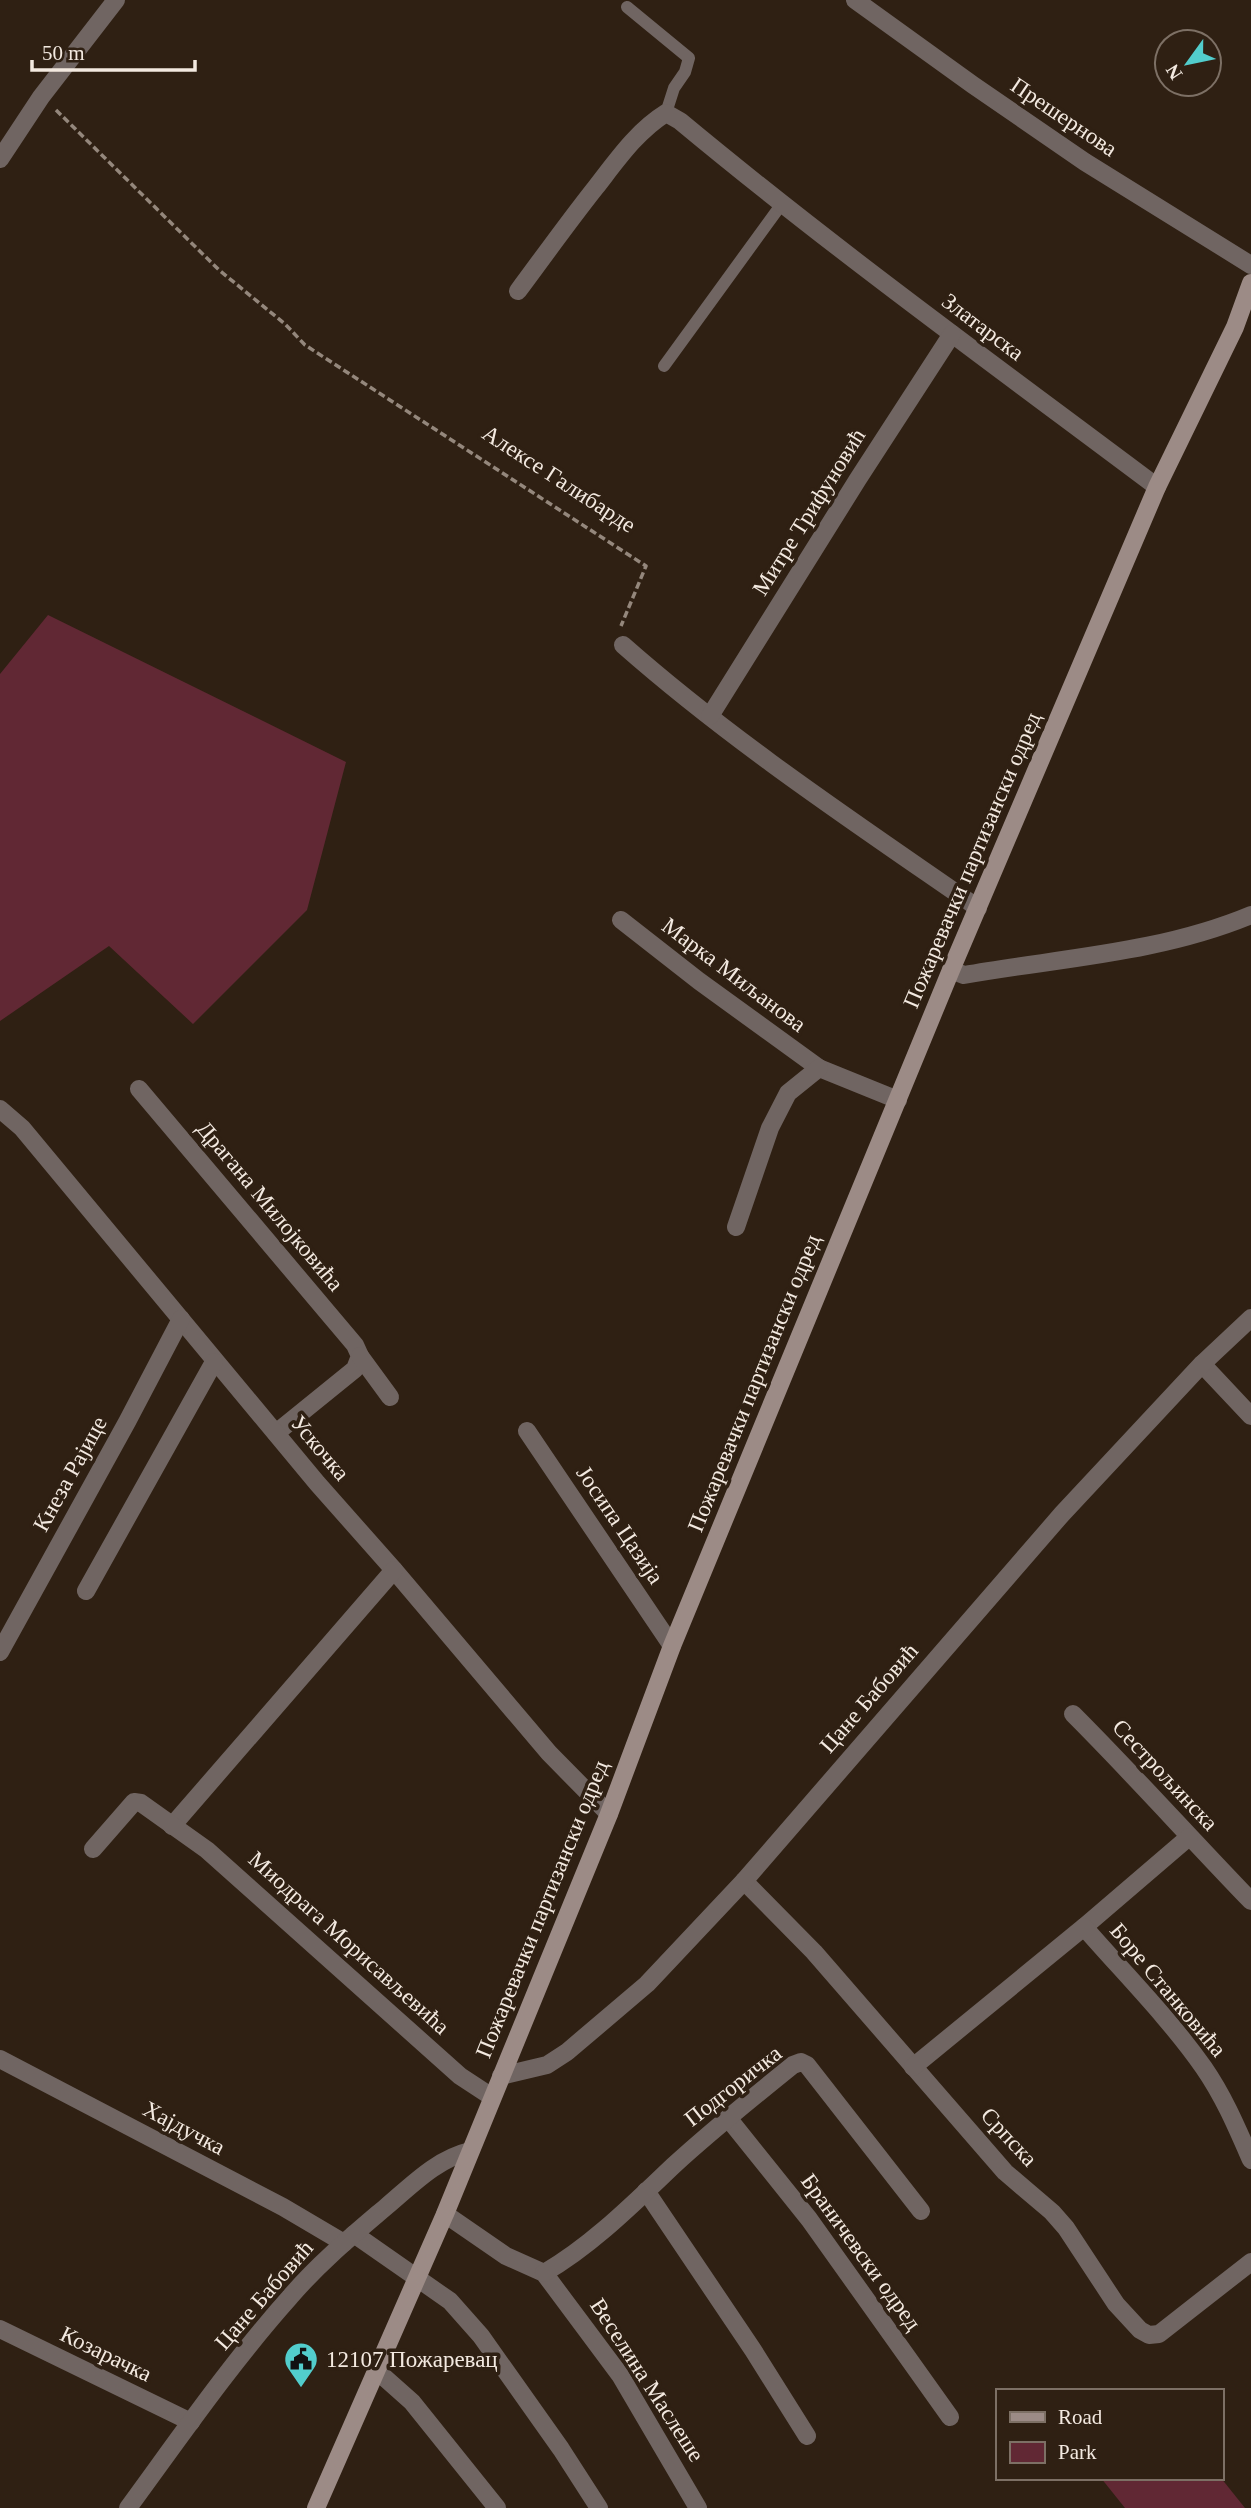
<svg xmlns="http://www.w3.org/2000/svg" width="1251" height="2508" viewBox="0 0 1251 2508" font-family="'Times New Roman',serif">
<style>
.green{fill:#612834}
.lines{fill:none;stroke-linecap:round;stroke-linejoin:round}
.path{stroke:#94877c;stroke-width:3.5;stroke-dasharray:7 3.5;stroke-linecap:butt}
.lane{stroke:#706562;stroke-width:12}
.street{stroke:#706562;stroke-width:18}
.secondary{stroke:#9c8b86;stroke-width:18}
.labels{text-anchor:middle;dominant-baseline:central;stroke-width:7;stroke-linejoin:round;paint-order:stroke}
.street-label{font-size:23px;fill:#f3e9e0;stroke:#2f2013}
.poi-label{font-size:23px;fill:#f3e9e0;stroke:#2f2013;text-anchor:start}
</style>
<rect width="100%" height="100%" fill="#2f2013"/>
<g class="green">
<polygon points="48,615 346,762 307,910 193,1024 109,946 0,1021 0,674"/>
<polygon points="1101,2478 1221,2478 1245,2508 1125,2508"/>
</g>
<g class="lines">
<polyline class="path" points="56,110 219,270 285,324 305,345 646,566 621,626"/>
<g class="lane">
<polyline points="627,7 689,58 685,72 674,88 666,113"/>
<polyline points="664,366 781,205"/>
</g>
<g class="street">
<polyline points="855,0 973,85 1085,162 1251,265"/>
<polyline points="0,159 41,97 116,0"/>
<path d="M518,291C544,256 569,221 596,187C617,160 637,131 666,113L680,121C834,249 997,367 1157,487"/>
<path d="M623,645C733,742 857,824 978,908"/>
<polyline points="710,716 858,479 952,334"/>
<polyline points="621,920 699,981 819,1068 898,1100"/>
<path d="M951,970L964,975C1060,958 1160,953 1251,915"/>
<polyline points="139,1089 355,1345 360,1356 355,1369 276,1433"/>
<polyline points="0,1109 22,1128 317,1483 394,1570 549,1753 609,1814"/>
<polyline points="736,1227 770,1128 788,1093 819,1068"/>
<polyline points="360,1356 390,1397"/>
<polyline points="1202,1364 1251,1416"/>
<polyline points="527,1431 672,1646"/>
<polyline points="86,1591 214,1362"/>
<polyline points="0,1652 127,1422 181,1319"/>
<path d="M1073,1714C1134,1775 1191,1839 1251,1901"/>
<polyline points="172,1826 394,1570"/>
<polyline points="93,1849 134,1802 141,1803 207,1850 460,2076 492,2097"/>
<polyline points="744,1881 814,1952 1005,2172 1052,2212 1066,2228 1116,2304 1140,2330 1149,2335 1159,2334 1251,2262"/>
<polyline points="1084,1927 1189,1837"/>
<polyline points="0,2059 283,2207 344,2243"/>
<path d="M913,2067L1084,1927C1124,1973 1169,2018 1204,2068C1224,2097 1237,2128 1251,2160"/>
<polyline points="501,2076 547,2065 567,2052 647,1984 744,1881 1062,1514 1202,1364 1251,1318"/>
<polyline points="728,2118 809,2219 950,2417"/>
<polyline points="646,2191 753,2350 807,2436"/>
<polyline points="445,2214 506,2256 544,2273 620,2375 698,2508"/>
<polyline points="354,2234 450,2301 481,2336 561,2449 599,2508"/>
<path d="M544,2273C591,2246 633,2204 673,2166C711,2131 752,2098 793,2065L801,2062L807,2065L921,2211"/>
<polyline points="0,2329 191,2422"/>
<polyline points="376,2370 412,2402 497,2508"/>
<path d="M128,2508C180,2437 231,2363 290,2297C319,2263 353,2235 387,2206C413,2184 437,2159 470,2151"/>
</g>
<polyline class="secondary" points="316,2508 445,2214 609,1814 672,1646 951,970 1157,487 1235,327 1251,283"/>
</g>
<defs>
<g id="civic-pin" transform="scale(1.75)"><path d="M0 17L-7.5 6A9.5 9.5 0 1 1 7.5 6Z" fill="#52cdcc" stroke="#2f2013"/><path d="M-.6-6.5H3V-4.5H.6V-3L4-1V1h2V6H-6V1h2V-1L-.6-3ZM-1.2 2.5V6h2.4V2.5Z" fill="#111"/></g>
</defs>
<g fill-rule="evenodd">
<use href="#civic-pin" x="301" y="2359"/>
</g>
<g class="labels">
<g class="street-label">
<text transform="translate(1064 117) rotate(34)">Прешернова</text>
<text transform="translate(983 327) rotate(37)">Златарска</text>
<text transform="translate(559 479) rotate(33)">Алексе Галибарде</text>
<text transform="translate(809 512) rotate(-58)">Митре Трифуновић</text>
<text transform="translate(972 860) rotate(-67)">Пожаревачки партизански одред</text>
<text transform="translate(734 975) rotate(37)">Марка Миљанова</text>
<text transform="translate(270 1206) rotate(50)">Драгана Милојковића</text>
<text transform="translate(754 1383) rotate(-68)">Пожаревачки партизански одред</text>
<text transform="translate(320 1448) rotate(50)">Ускочка</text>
<text transform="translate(70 1474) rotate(-61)">Кнеза Рајице</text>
<text transform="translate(620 1525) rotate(56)">Јосипа Цазија</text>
<text transform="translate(869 1698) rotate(-49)">Цане Бабовић</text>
<text transform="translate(1165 1775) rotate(47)">Сестрољинска</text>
<text transform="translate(542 1909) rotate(-68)">Пожаревачки партизански одред</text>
<text transform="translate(349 1943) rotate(42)">Миодрага Морисављевића</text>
<text transform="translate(1168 1990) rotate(50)">Боре Станковића</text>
<text transform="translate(733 2086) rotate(-38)">Подгоричка</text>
<text transform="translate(184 2128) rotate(28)">Хајдучка</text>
<text transform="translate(1009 2137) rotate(47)">Српска</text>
<text transform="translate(861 2252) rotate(54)">Браничевски одред</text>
<text transform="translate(264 2295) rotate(-49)">Цане Бабовић</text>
<text transform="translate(106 2354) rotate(26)">Козарачка</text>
<text transform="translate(647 2380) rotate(57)">Веселина Маслеше</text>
</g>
<g class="poi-label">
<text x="326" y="2359">12107 Пожаревац</text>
</g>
</g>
<rect x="996" y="2389" width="228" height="91" fill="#2f2013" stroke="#7d7065" stroke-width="2"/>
<rect x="1010" y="2412" width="35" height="10" fill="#9c8b86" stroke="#7d7065" stroke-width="2"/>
<text x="1058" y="2424" font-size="21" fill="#f3e9e0">Road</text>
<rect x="1010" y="2442" width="35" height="21" fill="#612834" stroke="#7d7065" stroke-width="2"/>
<text x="1058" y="2459" font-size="21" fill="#f3e9e0">Park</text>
<g transform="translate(1188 63) rotate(237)"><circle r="33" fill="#2f2013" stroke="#7d7065" stroke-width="2"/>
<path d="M0-5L12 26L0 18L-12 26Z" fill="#52cdcc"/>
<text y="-10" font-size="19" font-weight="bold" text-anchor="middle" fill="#f3e9e0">N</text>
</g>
<path d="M32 60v10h163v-10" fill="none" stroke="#f3e9e0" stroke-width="3.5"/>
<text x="42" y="60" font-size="21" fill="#f3e9e0" stroke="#2f2013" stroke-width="5" paint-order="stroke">50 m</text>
</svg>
